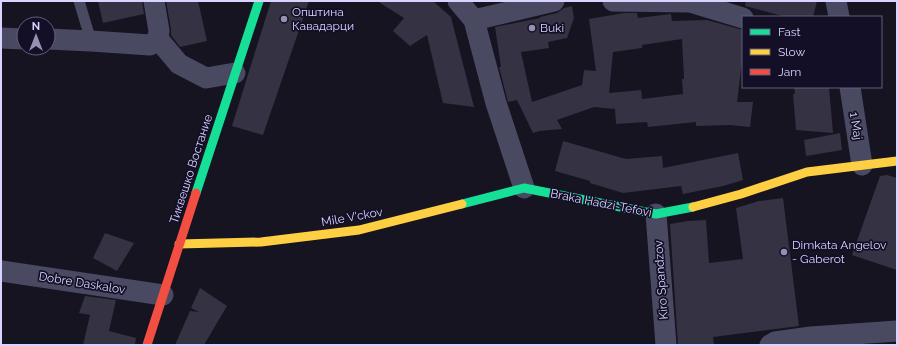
<svg xmlns="http://www.w3.org/2000/svg" width="898" height="346" viewBox="0 0 898 346" font-family="Raleway,sans-serif">
<style>
.building{fill:#343243;fill-rule:evenodd}
.lines{fill:none;stroke-linecap:round;stroke-linejoin:round}
.lane{stroke:#4a4962;stroke-width:11}
.street{stroke:#4a4962;stroke-width:21}
.fast{stroke:#16e098;stroke-width:9}
.slow{stroke:#ffcf43;stroke-width:9}
.jam{stroke:#f24e42;stroke-width:9}
.poi-dot{fill:#9591b1;stroke:#130f26;stroke-width:1.5}
.labels{text-anchor:middle;dominant-baseline:central;stroke-width:3.5;stroke-linejoin:round;paint-order:stroke}
.poi-label{font-size:12px;fill:#d9d4ff;stroke:#130f26;text-anchor:start}
.street-label{font-size:12px;fill:#d9d4ff;stroke:#130f26}
</style>
<rect width="100%" height="100%" fill="#161421"/>
<g class="building">
<polygon points="98,1 142,1 144,14 103,23"/>
<polygon points="166,1 198,1 207,41 180,47 171,35 171,29"/>
<polygon points="271,1 309,1 263,135 232,126"/>
<polygon points="377,1 433,1 451,17 474,107 443,103 427,35 410,46 393,31 404,18"/>
<polygon points="746,1 817,1 813,17 786,17 745,6"/>
<path d="M572,6L574,18L567,38L548,42L549,48L521,52L532,102L582,85L584,70L596,71L589,19L624,13H637L638,18L671,14L672,21L707,20L743,30V54L737,102H753L750,127L729,125L696,126V122L648,127L647,122L616,124L615,109L594,107L557,120L562,129L539,131L533,133L517,100L508,102L499,67H501L495,27L540,18V17L557,13L564,8ZM682,39L684,79H682L683,94L642,99L641,90L609,93L613,52L642,48V45Z"/>
<polygon points="794,87 829,87 833,133 796,130 793,94 795,94"/>
<polygon points="840,133 842,150 806,156 804,140"/>
<polygon points="563,141 626,159 662,156 663,168 738,153 743,180 723,186 683,194 681,186 623,193 590,183 590,181 555,171"/>
<polygon points="887,175 897,178 897,270 852,255 880,176"/>
<polygon points="783,198 799,326 713,337 714,345 678,345 670,224 688,221 706,220 709,263 743,259 736,208 759,201"/>
<polygon points="105,233 134,243 117,271 93,258"/>
<polygon points="200,288 227,306 204,345 175,345 190,311 199,312 191,308"/>
<polygon points="85,296 116,300 109,331 136,338 135,345 83,345 90,315 79,313"/>
</g>
<g class="lines">
<polyline class="lane" points="79,1 91,41"/>
<g class="street">
<polyline points="458,1 474,20 496,103 524,188"/>
<polyline points="613,1 690,2 743,18"/>
<polyline points="836,1 839,17"/>
<polyline points="474,20 554,1"/>
<polyline points="1,38 24,39"/>
<polyline points="48,39 91,41 150,45 158,39 159,31 154,1"/>
<polyline points="158,39 179,64 206,78 235,73"/>
<polyline points="850,87 862,165"/>
<polyline points="656,214 666,345"/>
<polyline points="1,271 163,295"/>
<polyline points="770,345 775,342 811,337 897,331"/>
</g>
<g class="fast">
<polyline points="196,193 259,1"/>
<polyline points="462,204 524,188 656,214 693,207"/>
</g>
<g class="slow">
<polyline points="693,207 741,194 807,172 897,161"/>
<polyline points="179,244 261,242 359,230 462,204"/>
</g>
<polyline class="jam" points="147,345 196,193"/>
</g>
<g class="poi-dot">
<circle cx="284" cy="19" r="4"/>
<circle cx="532" cy="28" r="4"/>
<circle cx="784" cy="252" r="4"/>
</g>
<g class="labels">
<g class="poi-label">
<text x="292" y="12">Општина<tspan x="292" dy="14">Кавадарци</tspan></text>
<text x="540" y="28">Buki</text>
<text x="792" y="245">Dimkata Angelov<tspan x="792" dy="14">- Gaberot</tspan></text>
</g>
<g class="street-label">
<text transform="translate(856 126) rotate(81)">1 Maj</text>
<text transform="translate(191 169) rotate(-72)">Тиквешко Востание</text>
<text transform="translate(601 203) rotate(11)">Braka Hadzi-Tefovi</text>
<text transform="translate(352 217) rotate(-10)">Mile V'ckov</text>
<text transform="translate(661 280) rotate(-94)">Kiro Spandzov</text>
<text transform="translate(82 283) rotate(9)">Dobre Daskalov</text>
</g>
</g>
<rect width="898" height="346" fill="none" stroke="#d9d4ff" stroke-width="4"/>
<rect x="742" y="16" width="140" height="72" fill="#130f26" stroke="#625e7d"/>
<rect x="750" y="29" width="20" height="6" fill="#16e098" stroke="#625e7d"/>
<text x="778" y="36" font-size="12" fill="#d9d4ff">Fast</text>
<rect x="750" y="49" width="20" height="6" fill="#ffcf43" stroke="#625e7d"/>
<text x="778" y="56" font-size="12" fill="#d9d4ff">Slow</text>
<rect x="750" y="69" width="20" height="6" fill="#f24e42" stroke="#625e7d"/>
<text x="778" y="76" font-size="12" fill="#d9d4ff">Jam</text>
<g transform="translate(36 36)"><circle r="19" fill="#130f26" stroke="#625e7d"/>
<path d="M0-3L7 15L0 10L-7 15Z" fill="#9591b1"/>
<text y="-6" font-size="11" font-weight="bold" text-anchor="middle" fill="#d9d4ff">N</text>
</g>
</svg>
